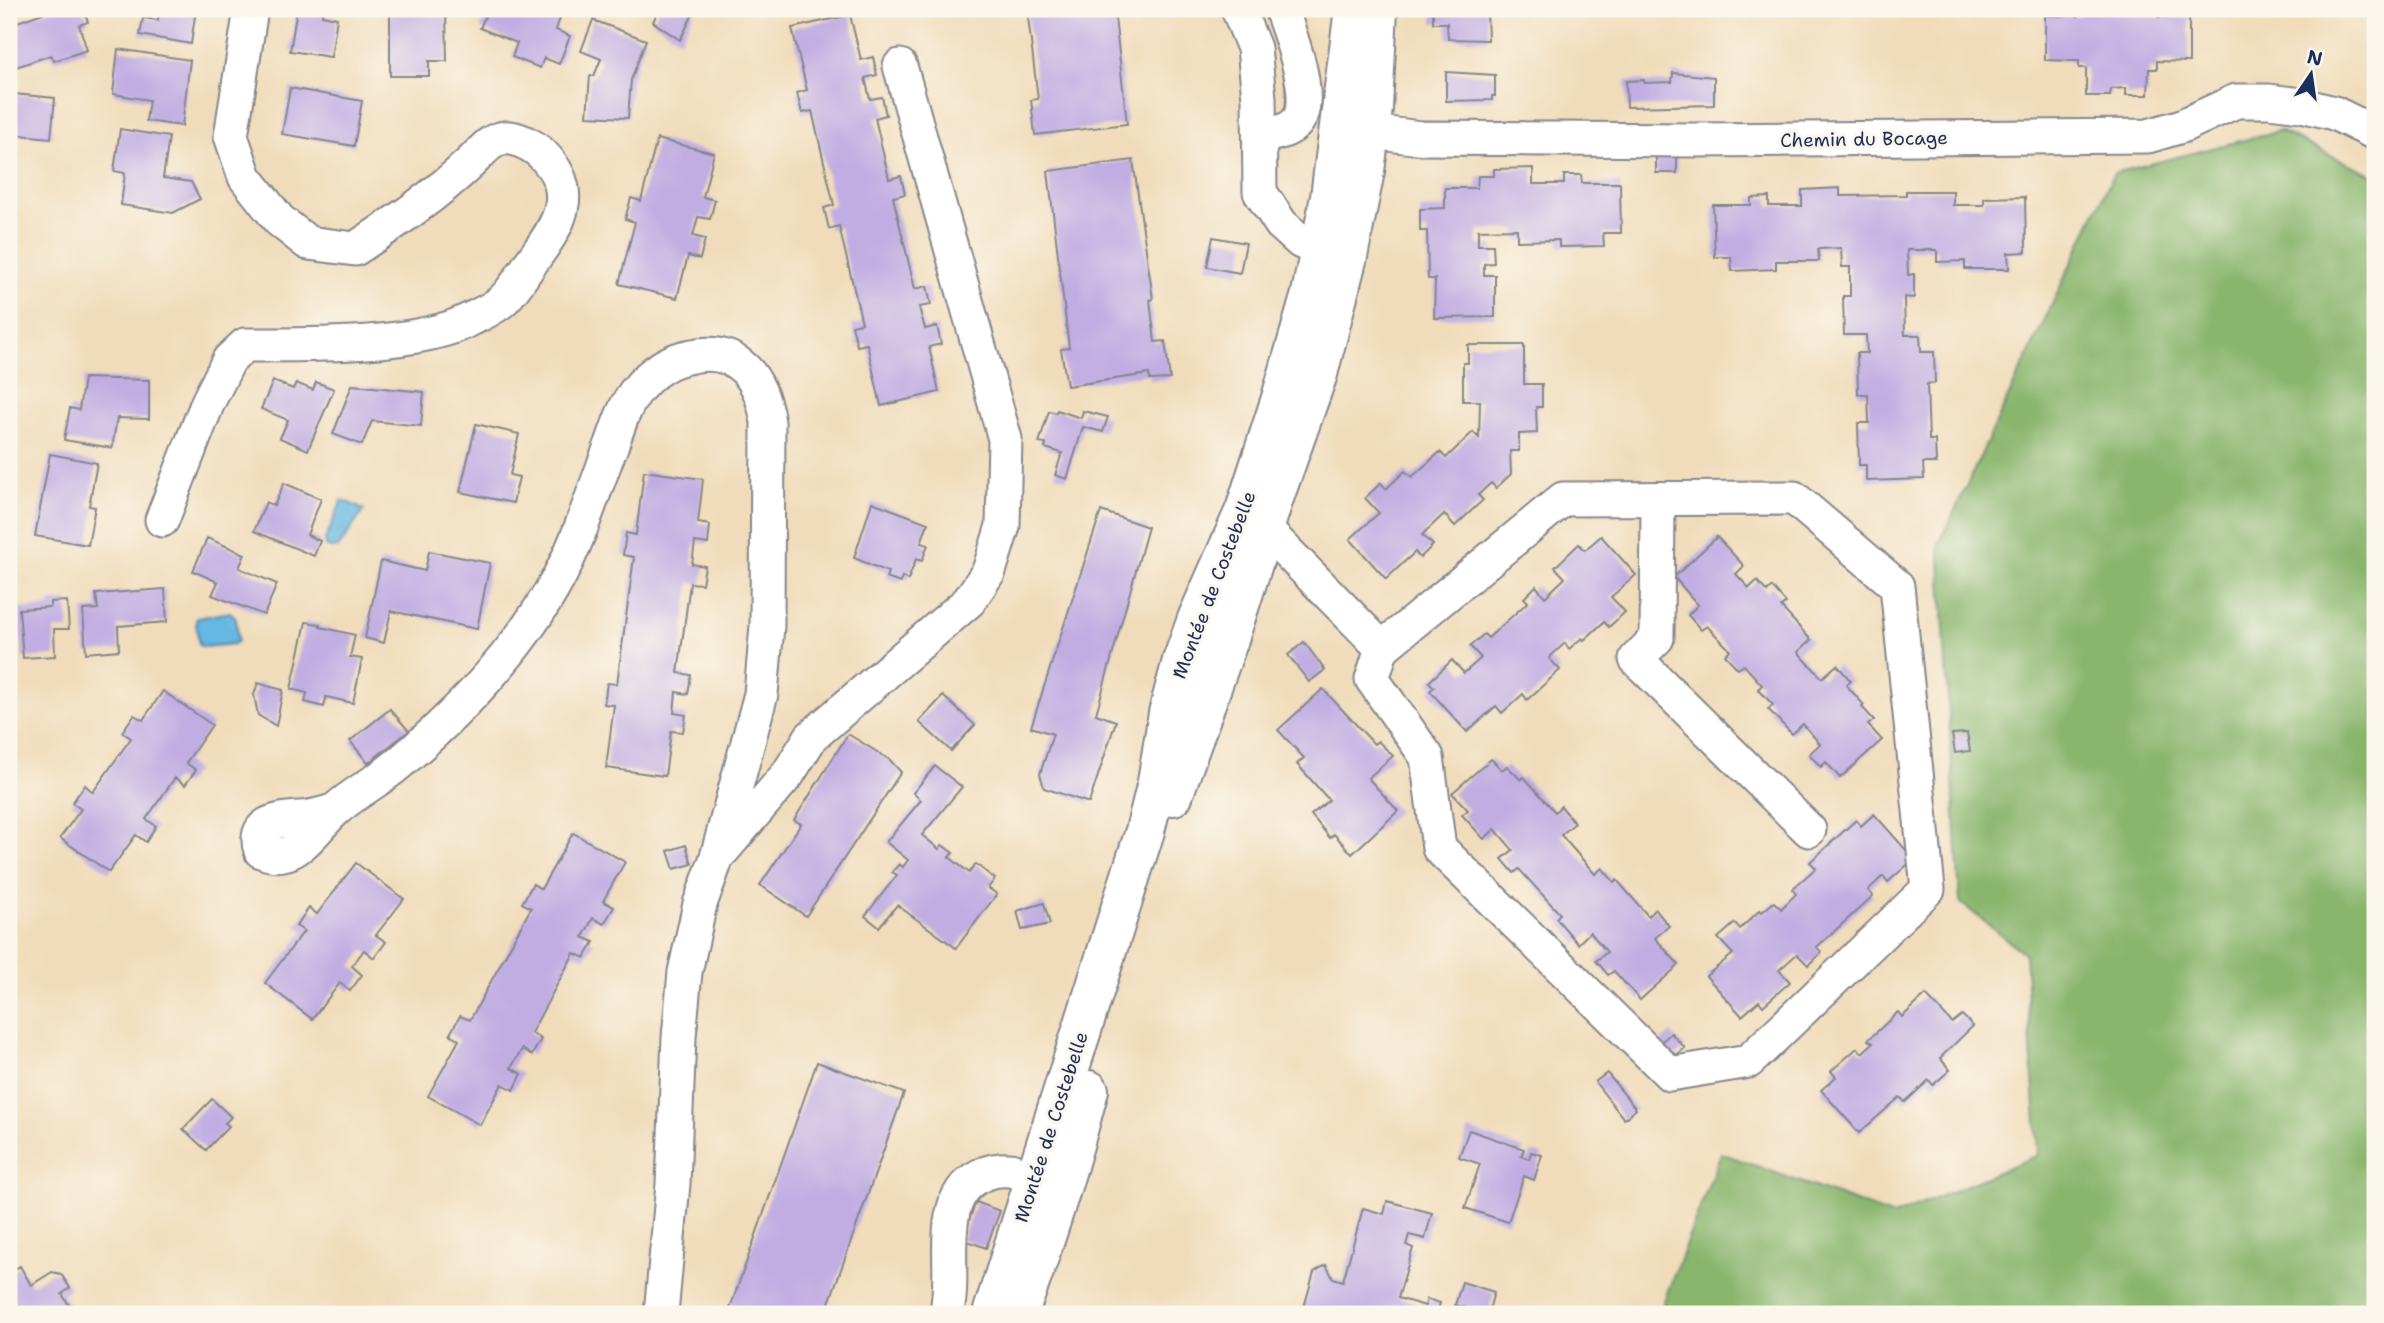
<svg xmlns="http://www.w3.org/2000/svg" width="2384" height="1323" viewBox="0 0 2384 1323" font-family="'Shantell Sans',sans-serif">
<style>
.forest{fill:#89b56d;stroke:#527266;stroke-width:2}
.water{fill:#66b7e1;stroke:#4073a0;stroke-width:2}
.building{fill:#c1ade2}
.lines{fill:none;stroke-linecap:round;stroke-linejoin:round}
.minor-casing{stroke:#86868c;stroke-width:37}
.secondary-casing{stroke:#86868c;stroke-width:42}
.minor{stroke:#fff;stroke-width:33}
.secondary{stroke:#fff;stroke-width:38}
.labels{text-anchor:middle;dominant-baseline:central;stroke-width:6;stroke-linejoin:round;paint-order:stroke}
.street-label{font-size:19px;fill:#1b2f5e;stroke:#fbf7ec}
</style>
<rect width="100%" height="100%" fill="#fbf7ec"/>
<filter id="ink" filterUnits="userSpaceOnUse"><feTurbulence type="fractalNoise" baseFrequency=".0143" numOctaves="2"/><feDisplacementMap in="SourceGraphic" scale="14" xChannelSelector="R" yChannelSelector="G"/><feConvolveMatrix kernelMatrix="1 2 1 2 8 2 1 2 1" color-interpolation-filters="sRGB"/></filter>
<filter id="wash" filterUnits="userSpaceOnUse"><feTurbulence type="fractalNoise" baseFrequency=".00686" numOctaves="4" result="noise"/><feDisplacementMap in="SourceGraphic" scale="28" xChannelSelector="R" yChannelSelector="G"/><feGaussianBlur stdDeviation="1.57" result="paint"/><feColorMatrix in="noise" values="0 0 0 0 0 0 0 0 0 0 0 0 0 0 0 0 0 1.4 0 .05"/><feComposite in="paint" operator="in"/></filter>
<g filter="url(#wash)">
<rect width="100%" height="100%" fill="#f0dcba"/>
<polygon class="forest" points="2279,131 2375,176 2375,1314 1659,1314 1721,1153 1894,1216 2038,1155 2025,954 1960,902 1939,544 2114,173"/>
<g class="water">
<polygon points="342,500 364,510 339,547 330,548 326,546 325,540"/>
<polygon points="230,612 236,618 238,641 234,644 204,647 199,645 196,622 197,618"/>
</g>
<g id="blocks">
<g class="building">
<polygon points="54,9 83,9 88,22 79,25 87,50 54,61 51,55 16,67 9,47 9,25"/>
<polygon points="159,9 196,9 191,44 140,35 143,18 158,20"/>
<polygon points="297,9 323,9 322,15 337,18 331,57 290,51"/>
<polygon points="390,9 446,9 447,61 429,61 429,76 390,76"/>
<polygon points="488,9 545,9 561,15 556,30 570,36 559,64 544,58 540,68 512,57 517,43 480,28"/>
<polygon points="659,9 690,9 694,12 680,40 653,22"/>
<polygon points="1027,9 1114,9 1127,124 1035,135 1031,100 1038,99"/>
<polygon points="1433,9 1487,9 1488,40 1448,39 1447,23 1433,23"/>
<polygon points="2087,9 2158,9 2158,17 2189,17 2189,62 2157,61 2157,69 2149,69 2148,95 2126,95 2126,88 2111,89 2110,96 2086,96 2086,68 2079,68 2079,61 2045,60 2045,16 2079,16 2079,10"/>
<polygon points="850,15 861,60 873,57 877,75 865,78 870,99 882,97 886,115 875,118 889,179 901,176 905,194 893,197 915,289 927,286 931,305 919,307 925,329 937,326 941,344 929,347 939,392 881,406 867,344 857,346 852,325 862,323 839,226 829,229 824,208 834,205 812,111 802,113 797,93 807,90 792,28"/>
<polygon points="593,20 646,40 631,80 628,118 587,116 590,76 594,76 601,59 581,51"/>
<polygon points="118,49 190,60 182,126 146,121 149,100 113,94"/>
<polygon points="1446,72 1495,75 1495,96 1492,96 1492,100 1446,101"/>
<polygon points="1673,73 1714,77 1714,105 1627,107 1626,81 1644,80 1644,83 1672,82"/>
<polygon points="290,88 362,101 354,146 282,134"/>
<polygon points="14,94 55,98 51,138 9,134 9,105 13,105"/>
<polygon points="120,129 169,137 163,178 191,182 200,199 173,213 121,205 125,173 114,171"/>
<polygon points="657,139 714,153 703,197 715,200 710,219 698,217 693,236 705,239 700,259 688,256 677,298 619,284 635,222 625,219 631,198 641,201"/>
<rect x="1656" y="155" width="21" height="18"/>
<polygon points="1133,160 1153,299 1150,300 1155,342 1165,341 1170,379 1150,380 1149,374 1067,386 1061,349 1069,348 1048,171"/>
<polygon points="1533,168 1533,184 1564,184 1564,175 1581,175 1582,183 1620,183 1621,233 1603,233 1604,246 1559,247 1559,240 1517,241 1517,229 1478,230 1478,245 1493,245 1494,263 1484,264 1484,275 1495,275 1495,317 1434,318 1435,279 1428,279 1427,231 1420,231 1420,209 1445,208 1445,188 1477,188 1478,176 1494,176 1494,169"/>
<polygon points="1840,188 1840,196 1906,195 1906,191 1953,191 1953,205 1984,205 1984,198 2025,197 2026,252 2008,253 2009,269 1965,269 1965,261 1937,262 1937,250 1907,250 1908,275 1914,274 1914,298 1904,297 1905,335 1920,335 1921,352 1934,352 1935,383 1927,384 1929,440 1935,440 1936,463 1923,463 1924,479 1866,481 1866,465 1859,465 1858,423 1869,423 1868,394 1858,394 1857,353 1867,353 1866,335 1844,335 1843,296 1850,296 1850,267 1842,267 1841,248 1818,249 1819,261 1776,261 1776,269 1732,271 1731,257 1715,257 1713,205 1751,205 1751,198 1769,197 1769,206 1802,206 1802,190"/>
<polygon points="1213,237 1246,243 1240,273 1207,267"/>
<polygon points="1468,345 1524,345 1524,384 1542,384 1542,407 1536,407 1537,433 1519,434 1519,451 1510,451 1511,474 1496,488 1491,483 1478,495 1483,500 1455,526 1444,514 1422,535 1433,545 1420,558 1415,552 1386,579 1350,539 1379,513 1365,498 1381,483 1386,489 1405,471 1412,477 1440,452 1446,458 1473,432 1479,438 1480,401 1463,401 1463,363 1468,363"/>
<polygon points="84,378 149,380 149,419 117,418 112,448 64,440 70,408 79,410"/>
<polygon points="273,381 293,389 296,383 313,390 316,382 334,389 308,450 280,438 288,420 261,409"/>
<polygon points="352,385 424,392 421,426 372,421 362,445 333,434"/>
<polygon points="1057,410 1081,418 1083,411 1108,417 1103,432 1083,427 1067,479 1055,475 1062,453 1045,448 1046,444 1039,443 1049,411 1056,413"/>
<polygon points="476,424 519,434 510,475 519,477 513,503 460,492"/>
<polygon points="50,454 97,463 89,506 95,507 88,545 35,536"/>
<polygon points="644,471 703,479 698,523 710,525 708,544 695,542 692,564 705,566 702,584 690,583 678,673 691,675 688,694 676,692 674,713 686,715 683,732 671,731 665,776 606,768 614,705 604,704 607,683 617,684 634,557 623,555 626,533 636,535"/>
<polygon points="284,483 321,499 307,535 320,541 314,556 254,531 266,502 274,506"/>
<polygon points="872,502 928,523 921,543 928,545 922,561 916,559 908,580 902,577 900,583 886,578 888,572 854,558"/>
<polygon points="1101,511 1148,527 1096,714 1116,721 1089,803 1044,788 1040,774 1053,734 1031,727"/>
<polygon points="1601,536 1636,575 1611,597 1625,612 1609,627 1604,622 1584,640 1582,638 1569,649 1565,643 1549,658 1560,670 1527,700 1523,694 1502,713 1496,706 1467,732 1430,691 1434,687 1429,682 1452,660 1464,673 1481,658 1470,646 1484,634 1488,638 1528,602 1524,598 1536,586 1545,597 1565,578 1555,567 1579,544 1585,550"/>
<polygon points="1717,537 1744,566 1736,574 1749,588 1757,581 1767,592 1772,587 1786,603 1781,607 1811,640 1798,652 1822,678 1837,665 1851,681 1846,685 1864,705 1862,707 1874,720 1868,725 1882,740 1840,778 1826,762 1821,767 1809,754 1820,744 1803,724 1792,734 1768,709 1773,705 1758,689 1762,685 1744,665 1738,669 1725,655 1730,650 1707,626 1701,630 1688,615 1698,605 1674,577"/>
<polygon points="207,538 245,554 239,568 277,584 264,615 212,595 218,582 193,571"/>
<polygon points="429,551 490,563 477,629 391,611 384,643 365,638 381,561 425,571"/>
<polygon points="165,589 167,622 118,626 119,650 86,653 83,610 98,609 96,594"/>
<polygon points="67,601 69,629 54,629 55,656 23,658 19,609 50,607 50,602"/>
<polygon points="306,622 320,624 320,627 355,635 350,657 362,659 353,703 326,697 324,707 305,702 307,693 291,689"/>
<polygon points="1304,642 1325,670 1309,682 1288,655"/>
<polygon points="258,683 283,690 276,726 258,715 254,695"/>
<polygon points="1323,689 1374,744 1378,741 1393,756 1368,778 1398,811 1352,854 1334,834 1330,838 1311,815 1329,800 1297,764 1304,758 1278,730"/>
<polygon points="163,691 212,725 186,763 196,770 185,785 175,778 146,819 156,826 146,842 136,835 109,872 60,838 81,809 72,803 85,785 93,792 131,738 122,732 134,715 143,720"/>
<polygon points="943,696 975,725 951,751 919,722"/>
<polygon points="390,709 409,731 368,763 350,741"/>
<polygon points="1967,733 1970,751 1955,753 1952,734"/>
<polygon points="848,734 890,760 901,772 806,916 760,885 801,824 794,820"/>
<polygon points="1491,759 1502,770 1507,766 1521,780 1524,777 1555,812 1561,806 1575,823 1561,835 1595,874 1602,868 1614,882 1617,880 1648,916 1655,909 1669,926 1655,938 1679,965 1640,1000 1614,971 1608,975 1596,961 1607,952 1590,932 1578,944 1556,918 1560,914 1519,869 1514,873 1502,859 1513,850 1495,829 1484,839 1462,815 1468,810 1452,793"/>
<polygon points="935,766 962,787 922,835 939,849 942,845 953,853 949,857 967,871 969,873 976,864 995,879 988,888 997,894 956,948 897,905 879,927 865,916 897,875 892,872 899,864 903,867 908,860 886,842 921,800 913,793"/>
<polygon points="1874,814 1914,859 1888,882 1883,876 1868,890 1873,896 1817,947 1821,953 1808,965 1797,954 1779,970 1790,982 1763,1006 1759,1001 1742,1016 1706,976 1733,954 1718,938 1735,923 1740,929 1760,910 1762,912 1774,902 1781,909 1796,894 1792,889 1816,868 1810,862 1856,820 1861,826"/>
<polygon points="573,833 625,862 603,901 614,907 604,924 593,918 583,937 594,942 585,958 574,953 531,1033 541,1039 532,1055 522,1049 511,1068 522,1074 514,1090 502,1084 480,1125 428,1096 459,1040 450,1034 460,1016 470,1020 531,908 522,903 533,884 541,889"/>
<polygon points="686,845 692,864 674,869 668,851"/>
<polygon points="356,863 404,899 376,935 386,942 374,958 364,950 352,966 362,975 350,991 340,983 312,1019 265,983 304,931 296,926 309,908 317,914"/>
<polygon points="1044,903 1050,924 1022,930 1017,911"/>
<polygon points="1926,995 1952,1023 1962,1015 1973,1026 1940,1058 1950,1070 1933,1085 1929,1080 1905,1102 1900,1097 1859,1133 1821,1090 1836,1077 1831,1071 1857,1048 1862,1053 1873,1043 1868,1040 1898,1012 1902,1017"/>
<polygon points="1671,1033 1685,1048 1673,1058 1660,1043"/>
<polygon points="817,1062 904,1093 825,1314 728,1314"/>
<polygon points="1607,1073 1636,1109 1624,1119 1595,1082"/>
<polygon points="212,1099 231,1117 225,1123 229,1126 206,1150 183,1129"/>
<polygon points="1469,1130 1524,1149 1521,1156 1529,1159 1531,1152 1542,1155 1534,1180 1524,1176 1508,1222 1465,1208 1480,1164 1459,1157"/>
<polygon points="1387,1201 1432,1213 1425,1239 1409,1235 1406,1245 1413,1248 1398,1298 1425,1306 1427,1299 1440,1303 1437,1314 1302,1314 1314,1272 1326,1265 1333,1278 1343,1281 1363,1208 1384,1214"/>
<polygon points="976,1202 1000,1211 986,1248 962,1239"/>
<polygon points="20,1266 31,1285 52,1272 61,1274 70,1288 62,1294 75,1314 9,1314 9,1273"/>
<polygon points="1462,1282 1494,1292 1488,1314 1455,1305"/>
</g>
</g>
</g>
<g filter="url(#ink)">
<use href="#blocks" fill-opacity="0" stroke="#86868c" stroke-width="2"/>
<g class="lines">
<g class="minor-casing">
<g id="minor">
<polyline points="1238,9 1254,48 1259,98 1260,192 1281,224 1301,242 1346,256"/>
<polyline points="1346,129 1421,138 1694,140 2148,136 2182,126 2236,101 2269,101 2302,105 2334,113 2375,133"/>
<path d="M1260,137C1272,134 1285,133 1295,124C1317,103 1290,34 1281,9"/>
<polyline points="1658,499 1657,638 1636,659 1809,830"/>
<polyline points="1247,511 1382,648 1563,499 1794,498 1897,586 1928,889 1749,1061 1670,1074 1439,848 1427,757 1372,679 1382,648"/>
<path d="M162,520L208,402L229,360L245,345C305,345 420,347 471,319C481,314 495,308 503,300C514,290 523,274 532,261C559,225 580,192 542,154C534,146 515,136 504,138C489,140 481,153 470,163C435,196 396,222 355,249L308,243L279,220L245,177L231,136L251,9"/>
<path d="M333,811C322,814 311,818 299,818C278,820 251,821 261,851C294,866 312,832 333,812C352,794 377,782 397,765C460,712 520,650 559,577C581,535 594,489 612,444C618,427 624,407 636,391C651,372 668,360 692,356C740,346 761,380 768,422L767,626L761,694L717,857L700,904L685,972L679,1037L673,1184L661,1314"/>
<polyline points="723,850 788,774 811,737 969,601 989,571 1003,526 1005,439 900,66"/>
<path d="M946,1314C959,1271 930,1194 986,1173C996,1170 1007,1168 1018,1172C1032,1178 1038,1190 1042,1205"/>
</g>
</g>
<g class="secondary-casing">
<g id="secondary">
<polyline points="1173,796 1229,639 1274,498 1318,374 1348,256 1365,171 1373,108 1378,9"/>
<polyline points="992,1314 1145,831 1157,782 1168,713 1182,661 1197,619 1245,510 1281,398 1311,294 1330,197 1354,9"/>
<path d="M1018,1314C1047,1241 1069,1166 1089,1090"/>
</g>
</g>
<use href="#minor" class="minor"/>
<use href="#secondary" class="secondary"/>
</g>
</g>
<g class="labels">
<g class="street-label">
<text transform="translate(1864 139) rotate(-1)">Chemin du Bocage</text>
<text transform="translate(1214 585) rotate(-69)">Montée de Costebelle</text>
<text transform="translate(1051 1127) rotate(-72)">Montée de Costebelle</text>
</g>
</g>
<rect width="2384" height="1323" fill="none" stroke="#fbf7ec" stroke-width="35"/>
<g transform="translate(2311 74) rotate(13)" stroke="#fbf7ec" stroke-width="5" paint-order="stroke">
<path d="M0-5L12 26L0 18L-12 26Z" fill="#1b2f5e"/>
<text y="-10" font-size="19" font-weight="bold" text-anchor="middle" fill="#1b2f5e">N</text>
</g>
</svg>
